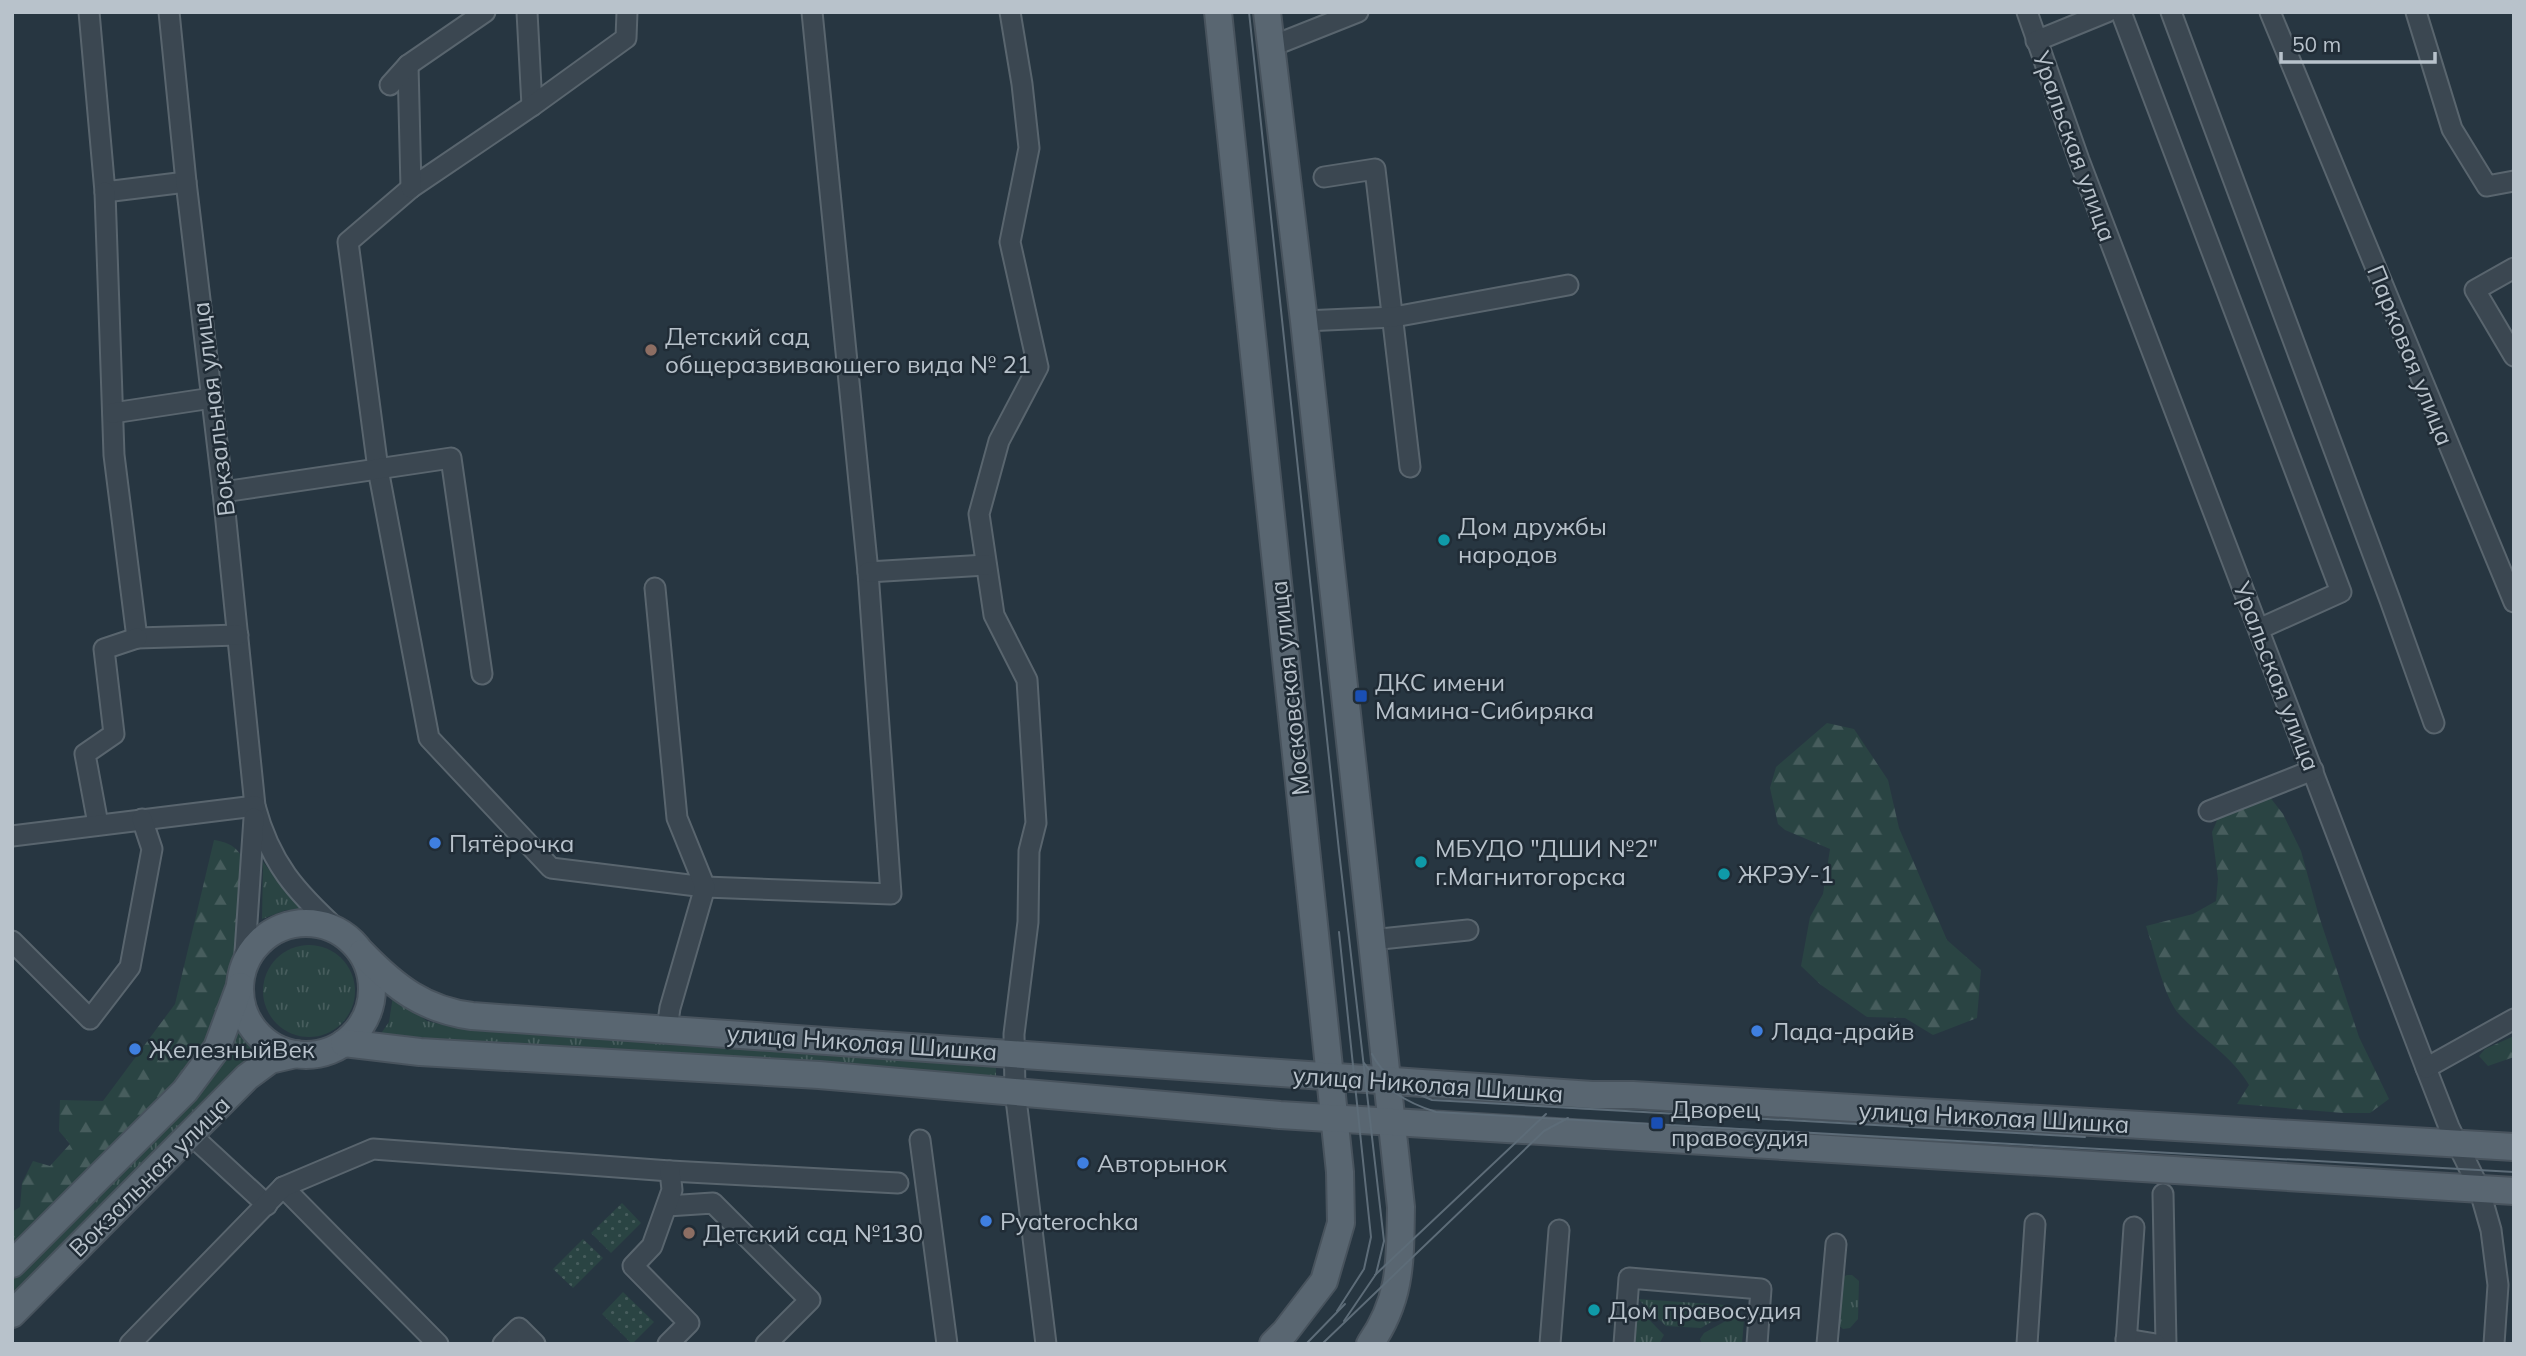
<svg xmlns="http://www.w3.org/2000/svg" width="2526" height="1356" viewBox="0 0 2526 1356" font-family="Mulish,sans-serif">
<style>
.grass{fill:url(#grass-tufts)}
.forest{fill:url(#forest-firs)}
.park{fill:url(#park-dots)}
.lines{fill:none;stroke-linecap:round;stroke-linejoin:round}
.minor-casing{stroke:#59656e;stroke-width:23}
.major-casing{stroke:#48535d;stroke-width:30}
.minor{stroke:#3b4751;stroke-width:19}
.major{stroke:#596671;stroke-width:26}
.tram{stroke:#5d6c78;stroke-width:2}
.education-dot{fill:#8d6e63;stroke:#202c36;stroke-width:2.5}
.culture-dot{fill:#0f9aa8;stroke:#202c36;stroke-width:2.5}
.transit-dot{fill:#1a4fb4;stroke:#202c36;stroke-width:2.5}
.shop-dot{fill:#3f7fe0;stroke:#202c36;stroke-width:2.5}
.labels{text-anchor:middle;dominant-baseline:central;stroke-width:5;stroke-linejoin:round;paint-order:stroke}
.street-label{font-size:24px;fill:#b8c2cb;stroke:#202c36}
.poi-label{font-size:24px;fill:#b8c2cb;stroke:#202c36;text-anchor:start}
</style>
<defs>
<pattern id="grass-tufts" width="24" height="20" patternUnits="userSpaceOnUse" patternTransform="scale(1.75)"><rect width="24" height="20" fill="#2a4443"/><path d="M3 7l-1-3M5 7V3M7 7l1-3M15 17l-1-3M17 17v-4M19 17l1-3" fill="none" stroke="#475d5d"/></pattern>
<pattern id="forest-firs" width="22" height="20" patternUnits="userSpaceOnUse" patternTransform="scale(1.75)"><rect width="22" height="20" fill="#2a4443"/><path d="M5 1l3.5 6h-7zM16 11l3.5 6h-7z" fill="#475d5d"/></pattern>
<pattern id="park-dots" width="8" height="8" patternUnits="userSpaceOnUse" patternTransform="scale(1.75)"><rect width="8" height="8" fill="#2a4443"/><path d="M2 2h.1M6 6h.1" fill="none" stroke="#475d5d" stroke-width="1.8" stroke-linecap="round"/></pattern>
</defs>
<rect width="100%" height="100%" fill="#273641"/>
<g class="grass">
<polygon points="263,862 303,911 286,910 262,919"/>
<circle cx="309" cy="991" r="46"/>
<polygon points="393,996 427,1021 453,1027 996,1060 996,1081 375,1042 389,1022"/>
<polygon points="240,1020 250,1036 266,1051 12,1305 12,1276"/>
<polygon points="1847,1275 1852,1275 1859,1281 1858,1319 1850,1328 1843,1329 1837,1324 1841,1278"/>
<polygon points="1638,1299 1726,1305 1735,1308 1701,1328 1666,1326"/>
<polygon points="1632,1302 1664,1335 1659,1344 1628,1344"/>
<polygon points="1740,1313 1744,1320 1742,1344 1702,1344 1700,1339 1704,1333"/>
</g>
<g class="forest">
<polygon points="1827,723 1854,729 1888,780 1899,828 1947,940 1981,970 1977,1018 1933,1035 1905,1018 1867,1017 1821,985 1801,966 1810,917 1823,894 1830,849 1785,830 1778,824 1770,788 1776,767"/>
<path d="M2269,796L2283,814L2301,851L2318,913L2359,1037L2389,1099L2370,1113H2343L2237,1104L2249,1085C2233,1057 2201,1038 2179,1014C2164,998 2154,949 2146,926L2193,914L2216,901L2218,879L2212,832L2219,816Z"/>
<path d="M214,840C232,843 238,848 246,864L236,958L222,1010L211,1039L182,1079L12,1257V1212L20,1207L22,1183L33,1161L50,1166L70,1144L59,1131L60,1100L103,1101L175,1004Z"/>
<polygon points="2514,1036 2514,1057 2488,1066 2479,1056 2485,1049"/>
</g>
<g class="park">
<polygon points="622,1203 641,1223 611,1253 591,1233"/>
<polygon points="583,1239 603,1258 573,1288 553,1269"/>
<polygon points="623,1292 654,1322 632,1344 602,1314"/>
</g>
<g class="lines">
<g class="minor-casing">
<g id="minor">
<polyline points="89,12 105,192 186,182"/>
<path d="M169,12L186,182L223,492L255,806C270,863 296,892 339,931"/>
<polyline points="527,12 532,106"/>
<polyline points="627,12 626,38 532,106 411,188 348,242 378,469 429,738 551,868 705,887 891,894 868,572 812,12"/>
<polyline points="1010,12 1022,84 1029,148 1010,242 1038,367 999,441 979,514 994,615 1027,680 1036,823 1029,851 1028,922 1014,1034 1015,1091 1046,1344"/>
<polyline points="2027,12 2079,160 2426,1068 2449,1127 2479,1188 2491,1230 2498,1285 2494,1344"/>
<polyline points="2121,12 2341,592 2259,629"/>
<polyline points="2171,12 2390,600 2434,723"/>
<polyline points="2270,12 2514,602"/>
<polyline points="2416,12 2452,129 2487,186 2514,181"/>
<polyline points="2036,41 2107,12"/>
<polyline points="1270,47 1358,12"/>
<polyline points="408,65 411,188"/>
<polyline points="390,85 408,65 485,12"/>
<polyline points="1324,177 1375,169 1410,467"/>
<polyline points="105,192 114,455 137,638 238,635"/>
<polyline points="2514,268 2475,290 2514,356"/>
<polyline points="1304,321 1394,317 1568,285"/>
<polyline points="113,413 212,398"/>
<polyline points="223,492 451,458 482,674"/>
<polyline points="868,572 986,565"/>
<polyline points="655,588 677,818 705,887 670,1008 667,1029"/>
<polyline points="2209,811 2313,770"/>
<polyline points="98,824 85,754 114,734 104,649 137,638"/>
<polyline points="12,836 255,806"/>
<polyline points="1371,940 1468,930"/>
<polyline points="12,941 90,1019 130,967 152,849 142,819"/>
<polyline points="244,967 254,818"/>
<polyline points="2426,1068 2514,1019"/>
<polyline points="190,1134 267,1205"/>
<polyline points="920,1140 947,1344"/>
<polyline points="283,1187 438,1344"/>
<polyline points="2163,1194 2166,1344"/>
<polyline points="667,1206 713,1203 810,1300 766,1344"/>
<polyline points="2126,1339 2156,1344"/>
<polyline points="130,1344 283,1187 373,1149 670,1171 898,1183"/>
<polyline points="503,1344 519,1328 535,1344"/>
<polyline points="668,1344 689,1323 633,1266 652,1246 672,1190 670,1171"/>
<polyline points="1550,1344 1559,1230"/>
<polyline points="1624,1344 1629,1278 1761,1289 1757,1344"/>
<polyline points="1827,1344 1836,1244"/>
<polyline points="2027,1344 2035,1224"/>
<polyline points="2126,1344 2134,1227"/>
</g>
</g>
<g class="major-casing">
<g id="major">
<polyline points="1218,12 1340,1172 1341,1223 1324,1281 1285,1332 1273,1344"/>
<path d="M1267,12L1304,321L1401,1207C1400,1260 1402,1298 1370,1344"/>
<circle cx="306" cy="989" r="66"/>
<path d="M362,953C395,987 424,1010 472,1016L1592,1095H1633L2514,1147"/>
<polyline points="344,1043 420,1052 819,1075 1280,1115 2514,1191"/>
<polyline points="12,1264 185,1091 217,1048 240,986"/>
<polyline points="12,1314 247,1077 270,1060 296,1054"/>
</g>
</g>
<use href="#minor" class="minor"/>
<use href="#major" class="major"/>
<g class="tram">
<polyline points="1249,12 1339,851 1384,1241 1376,1274 1344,1321"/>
<path d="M1372,1054C1383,1077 1409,1091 1432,1100L2085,1137"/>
<path d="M1364,1063C1382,1088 1407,1103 1436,1112L2514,1172"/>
<polyline points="1375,1275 1546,1114"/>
<polyline points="1337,1311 1364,1269 1371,1237 1339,932"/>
<polyline points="1306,1344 1345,1304"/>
<polyline points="1322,1344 1544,1131 1568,1118"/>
</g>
</g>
<g class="education-dot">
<circle cx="651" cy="350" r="7"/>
<circle cx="689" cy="1233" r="7"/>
</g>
<g class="culture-dot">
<circle cx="1444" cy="540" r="7"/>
<circle cx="1421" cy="862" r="7"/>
<circle cx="1724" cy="874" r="7"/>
<circle cx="1594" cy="1310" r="7"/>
</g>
<g class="transit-dot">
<rect x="1354" y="689" width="14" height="14" rx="3.5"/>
<rect x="1650" y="1116" width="14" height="14" rx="3.5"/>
</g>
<g class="shop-dot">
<circle cx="435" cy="843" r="7"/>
<circle cx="1757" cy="1031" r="7"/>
<circle cx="135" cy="1049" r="7"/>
<circle cx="1083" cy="1163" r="7"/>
<circle cx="986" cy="1221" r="7"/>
</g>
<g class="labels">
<g class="street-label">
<text transform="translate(2075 146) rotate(70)">Уральская улица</text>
<text transform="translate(2411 355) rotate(68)">Парковая улица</text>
<text transform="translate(213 409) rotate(-97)">Вокзальная улица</text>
<text transform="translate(2277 676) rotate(69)">Уральская улица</text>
<text transform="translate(1289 688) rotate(-96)">Московская улица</text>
<text transform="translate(862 1042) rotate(4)">улица Николая Шишка</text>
<text transform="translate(1428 1084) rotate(4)">улица Николая Шишка</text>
<text transform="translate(1994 1117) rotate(3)">улица Николая Шишка</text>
<text transform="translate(149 1176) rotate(-45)">Вокзальная улица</text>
</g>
<g class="poi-label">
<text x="665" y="336">Детский сад<tspan x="665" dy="28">общеразвивающего вида № 21</tspan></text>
<text x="1458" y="526">Дом дружбы<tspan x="1458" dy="28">народов</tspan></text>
<text x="1375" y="682">ДКС имени<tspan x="1375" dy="28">Мамина-Сибиряка</tspan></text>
<text x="449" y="843">Пятёрочка</text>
<text x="1435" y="848">МБУДО "ДШИ №2"<tspan x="1435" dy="28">г.Магнитогорска</tspan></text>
<text x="1738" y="874">ЖРЭУ-1</text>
<text x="1771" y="1031">Лада-драйв</text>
<text x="149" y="1049">ЖелезныйВек</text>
<text x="1671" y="1109">Дворец<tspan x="1671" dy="28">правосудия</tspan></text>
<text x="1097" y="1163">Авторынок</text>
<text x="1000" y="1221">Pyaterochka</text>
<text x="703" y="1233">Детский сад №130</text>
<text x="1608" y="1310">Дом правосудия</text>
</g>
</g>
<rect width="2526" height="1356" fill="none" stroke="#b8c2cb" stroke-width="28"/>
<path d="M2281 52v10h154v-10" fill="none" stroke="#b8c2cb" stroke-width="3.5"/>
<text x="2292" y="52" font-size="21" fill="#b8c2cb" stroke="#202c36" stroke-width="5" paint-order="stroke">50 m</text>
</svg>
